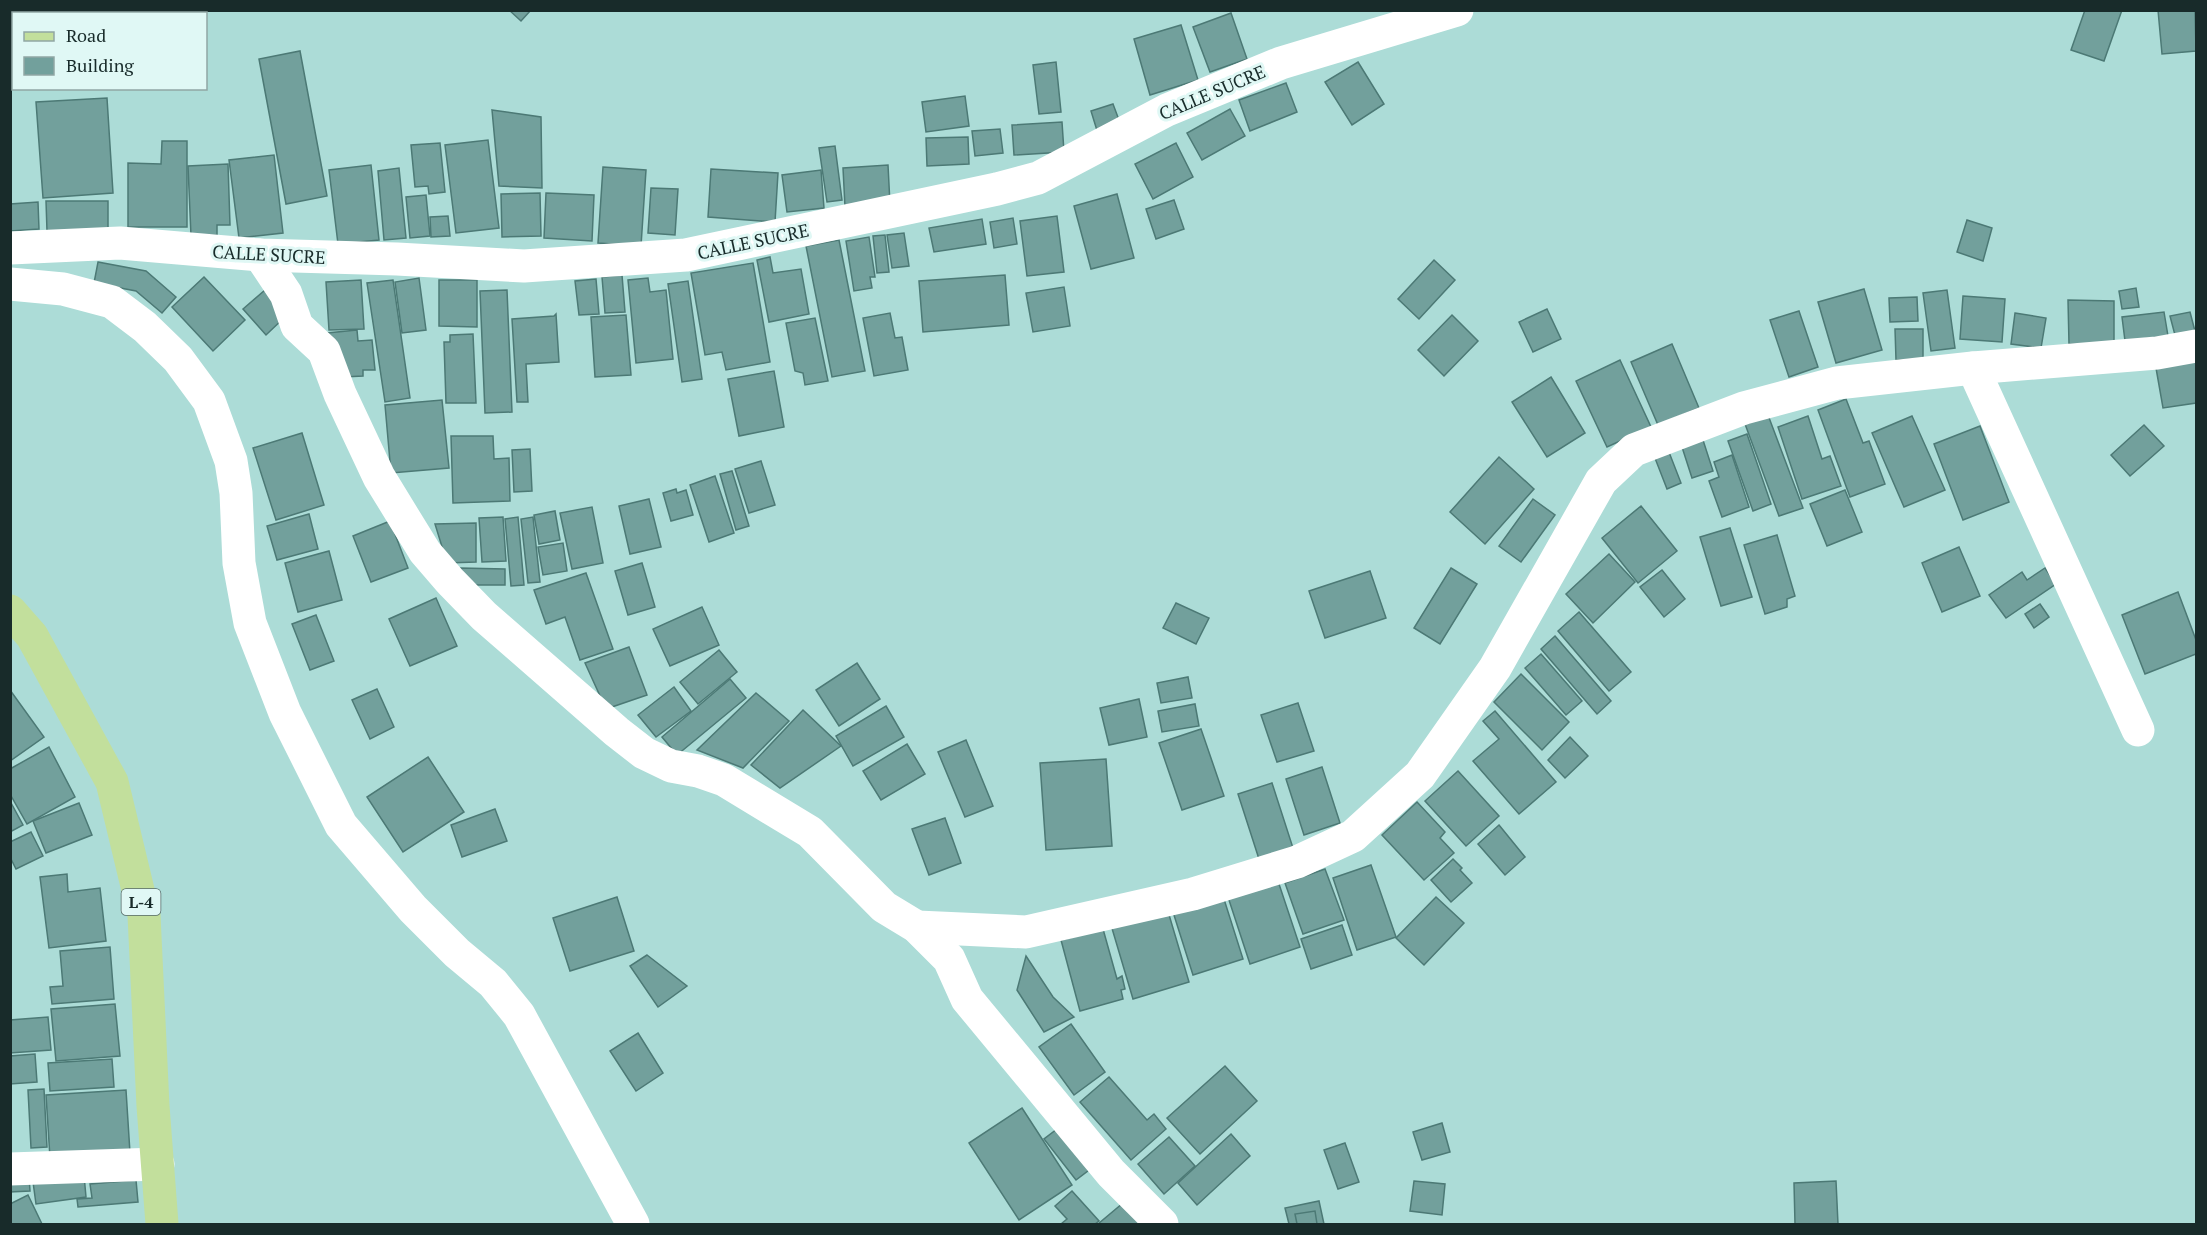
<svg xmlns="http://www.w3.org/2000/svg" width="2207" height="1235" viewBox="0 0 2207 1235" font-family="'PT Serif',serif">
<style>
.building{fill:#72a09c;stroke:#4c7975;stroke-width:1.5}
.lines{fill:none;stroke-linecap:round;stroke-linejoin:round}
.street{stroke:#fff;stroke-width:33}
.secondary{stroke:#fff;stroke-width:33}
.primary{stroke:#c2df9c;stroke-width:33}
.labels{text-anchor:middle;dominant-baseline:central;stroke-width:6;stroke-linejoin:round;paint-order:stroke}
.shield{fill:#e0f8f5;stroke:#546867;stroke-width:1.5}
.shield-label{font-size:16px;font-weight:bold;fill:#182b2a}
.street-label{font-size:18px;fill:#182b2a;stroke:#e0f8f5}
</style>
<rect width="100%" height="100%" fill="#acdcd7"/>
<g class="building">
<polygon points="509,10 531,10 521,21"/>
<polygon points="2085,10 2122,10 2104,61 2071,50"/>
<polygon points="2158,10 2195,10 2196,51 2162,54"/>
<polygon points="1231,13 1247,59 1210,72 1193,27"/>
<polygon points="1181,25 1198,80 1150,95 1134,39"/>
<polygon points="300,51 327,196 286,204 259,59"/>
<polygon points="1056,62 1061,112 1039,114 1033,65"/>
<polygon points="1358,62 1384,104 1352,125 1325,82"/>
<polygon points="1286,83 1297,112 1250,131 1239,100"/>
<polygon points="965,96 969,126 926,132 922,102"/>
<polygon points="107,98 113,193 43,198 36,102"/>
<polygon points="1113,104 1122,128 1099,137 1091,111"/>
<polygon points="1230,109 1245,136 1202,160 1187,133"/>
<polygon points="492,110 541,117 542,188 499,186"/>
<polygon points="1062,122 1064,152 1014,155 1012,125"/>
<polygon points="1000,129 1003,153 975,156 972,131"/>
<polygon points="968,137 969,164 927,166 926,138"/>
<polygon points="488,140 499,228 456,233 445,145"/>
<polygon points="162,141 187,141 187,227 128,227 128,163 161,164"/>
<polygon points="440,143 445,192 429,194 428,186 415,187 411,145"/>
<polygon points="1176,143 1193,177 1153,199 1135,164"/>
<polygon points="835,146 842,200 827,202 819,148"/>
<polygon points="274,155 283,233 239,238 229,160"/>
<polygon points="228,164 230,225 217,225 217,235 191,236 188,166"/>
<polygon points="371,165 379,240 338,244 329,170"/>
<polygon points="888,165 890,204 845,207 843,168"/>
<polygon points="603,167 646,170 641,246 598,243"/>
<polygon points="399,168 406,238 384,240 378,171"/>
<polygon points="711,169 778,173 775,222 708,217"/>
<polygon points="821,170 824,208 787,212 782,175"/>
<polygon points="651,188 678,189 675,235 648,233"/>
<polygon points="540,193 541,236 502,237 501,194"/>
<polygon points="546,193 594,195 592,241 544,238"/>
<polygon points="1117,194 1134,258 1091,269 1074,206"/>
<polygon points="426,195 430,236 410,238 406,197"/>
<polygon points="1174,200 1184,229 1156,239 1146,209"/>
<polygon points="46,201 108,201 108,231 47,231"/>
<polygon points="38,202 39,229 10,231 10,204"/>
<polygon points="448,216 450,236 431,237 430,217"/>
<polygon points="1057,216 1064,272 1027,276 1020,221"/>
<polygon points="1013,218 1017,244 994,248 990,222"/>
<polygon points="982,219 986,244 934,252 929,228"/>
<polygon points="1967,220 1992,228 1983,261 1957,252"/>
<polygon points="904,233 909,266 892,268 887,235"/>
<polygon points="885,235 889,272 877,273 873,236"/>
<polygon points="869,237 875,277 870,277 872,288 854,291 846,241"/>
<polygon points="839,240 865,371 832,377 806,246"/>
<polygon points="770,257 773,273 801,269 809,314 769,322 757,260"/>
<polygon points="1434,260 1455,280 1419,319 1398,299"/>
<polygon points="98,262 146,271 176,297 162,313 136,291 94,283"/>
<polygon points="753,263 770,362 726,370 722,352 705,355 691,273"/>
<polygon points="622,275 625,312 605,313 602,277"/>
<polygon points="1005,275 1009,325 923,332 919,281"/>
<polygon points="204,277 245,320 213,351 172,307"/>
<polygon points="419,278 426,330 402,333 395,282"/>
<polygon points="648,278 650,292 666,290 673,359 636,363 628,280"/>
<polygon points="596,279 599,314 579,315 575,281"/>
<polygon points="361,280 364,329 329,330 326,282"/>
<polygon points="393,280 410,398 385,402 367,283"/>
<polygon points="439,280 477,280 477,327 439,326"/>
<polygon points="688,281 702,379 682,382 668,284"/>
<polygon points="1064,287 1070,326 1033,332 1026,293"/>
<polygon points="2136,288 2139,307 2122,309 2119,291"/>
<polygon points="1864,289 1882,350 1836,363 1818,302"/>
<polygon points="265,290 287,315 266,335 243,309"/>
<polygon points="507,290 512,412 485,413 480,291"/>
<polygon points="1947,290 1955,348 1931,351 1923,293"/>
<polygon points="1963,296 2005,299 2002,342 1960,339"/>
<polygon points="1917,297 1918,321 1890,322 1889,298"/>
<polygon points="2068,300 2114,301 2114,344 2069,344"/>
<polygon points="1547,309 1561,339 1533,352 1519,322"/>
<polygon points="1799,311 1818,367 1789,377 1770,320"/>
<polygon points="2164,312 2168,336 2125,341 2122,317"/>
<polygon points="2190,312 2196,335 2176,339 2170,316"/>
<polygon points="890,313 895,338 902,337 908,370 874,376 863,318"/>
<polygon points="2015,313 2046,318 2041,348 2011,344"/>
<polygon points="556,314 559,362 526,364 528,402 517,402 512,319 554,316"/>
<polygon points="626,315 631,375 595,377 591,317"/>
<polygon points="1452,315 1478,341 1444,376 1418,350"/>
<polygon points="815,318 828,381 805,385 803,373 795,371 786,323"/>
<polygon points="1895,329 1923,329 1923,359 1896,360"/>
<polygon points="357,330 358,341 372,340 375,370 363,370 363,376 343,377 327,333"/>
<polygon points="473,334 476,403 446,403 444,342 450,342 450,335"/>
<polygon points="1672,344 1699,408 1658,425 1631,362"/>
<polygon points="1620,360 1651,427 1607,447 1576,381"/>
<polygon points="2196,361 2196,403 2163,408 2156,368"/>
<polygon points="774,371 784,427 739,436 728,379"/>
<polygon points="1551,377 1585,433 1547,457 1512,402"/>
<polygon points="1846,399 1863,443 1869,441 1885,484 1850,497 1818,410"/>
<polygon points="442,400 449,468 391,473 385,405"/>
<polygon points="1768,415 1803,508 1779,516 1745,424"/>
<polygon points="1808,416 1822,459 1830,456 1841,486 1802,499 1778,427"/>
<polygon points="1912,416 1945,490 1904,507 1872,433"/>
<polygon points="2144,425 2164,446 2130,476 2111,455"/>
<polygon points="1980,426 2009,502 1963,520 1934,444"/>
<polygon points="302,433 324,505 276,520 253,448"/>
<polygon points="1747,434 1771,504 1753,511 1728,441"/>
<polygon points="451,436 493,436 494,459 509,458 510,501 453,503"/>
<polygon points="1702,437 1713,471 1692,478 1681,444"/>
<polygon points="1667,447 1681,483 1667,489 1653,453"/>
<polygon points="530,449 532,491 514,492 512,450"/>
<polygon points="1732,455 1749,507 1722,517 1709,481 1719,477 1714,462"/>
<polygon points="1499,457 1534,489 1485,544 1450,512"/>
<polygon points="761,461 775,505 749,513 735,469"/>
<polygon points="732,471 749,526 736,530 720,474"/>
<polygon points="715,476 734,533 709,542 690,485"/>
<polygon points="676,489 677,493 686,490 693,515 671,521 663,493"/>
<polygon points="1845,490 1862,532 1827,546 1810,504"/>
<polygon points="649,499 661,547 630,554 619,506"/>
<polygon points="1533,499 1555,515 1521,562 1499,546"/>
<polygon points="1641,506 1677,551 1638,583 1602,538"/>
<polygon points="592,507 603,563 572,569 560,513"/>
<polygon points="555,511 560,540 539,544 534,515"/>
<polygon points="309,514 318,549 277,560 267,526"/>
<polygon points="503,517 506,561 482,562 479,518"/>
<polygon points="518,517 524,585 511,586 505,519"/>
<polygon points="533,517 540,582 528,583 521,519"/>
<polygon points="390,521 408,568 371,582 353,536"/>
<polygon points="476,523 476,562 447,563 435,524"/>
<polygon points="1730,528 1752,597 1721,606 1700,537"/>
<polygon points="1777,535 1795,596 1787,599 1787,607 1765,614 1744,545"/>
<polygon points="563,543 567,571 543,575 538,547"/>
<polygon points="1959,547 1980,596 1942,612 1922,563"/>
<polygon points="329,551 342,600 298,612 285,563"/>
<polygon points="1609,554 1635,582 1593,623 1566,594"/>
<polygon points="642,563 655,607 628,615 615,571"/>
<polygon points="460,568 505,569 505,585 471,585"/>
<polygon points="1451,568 1477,584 1440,644 1414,628"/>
<polygon points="2045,568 2056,584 2006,618 1989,595 2022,572 2027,580"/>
<polygon points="1662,570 1685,599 1664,617 1640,587"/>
<polygon points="1370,571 1386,618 1325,638 1309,591"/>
<polygon points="586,573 613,649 580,660 565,617 546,624 534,590"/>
<polygon points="2178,592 2196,640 2196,654 2145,674 2122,615"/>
<polygon points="436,598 457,646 410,666 389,619"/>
<polygon points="1176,603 1209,618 1196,644 1163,628"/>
<polygon points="2040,604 2049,617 2034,628 2025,614"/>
<polygon points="702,607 719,645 670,666 653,629"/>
<polygon points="1579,612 1631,672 1609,691 1558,631"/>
<polygon points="316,615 334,661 310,670 292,624"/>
<polygon points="1555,636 1611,701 1597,714 1541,649"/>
<polygon points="629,647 647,695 606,709 585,663"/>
<polygon points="719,650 737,672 698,704 680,682"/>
<polygon points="1541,654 1582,701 1566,715 1525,668"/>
<polygon points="857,663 880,699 839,726 816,690"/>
<polygon points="1521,674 1569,722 1542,750 1494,702"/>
<polygon points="1188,677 1192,698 1161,703 1157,683"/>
<polygon points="730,679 746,698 677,755 662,737"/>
<polygon points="674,687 691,711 656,737 638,715"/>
<polygon points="377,689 394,727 370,739 352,700"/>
<polygon points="10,690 44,737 10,761"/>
<polygon points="756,693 789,721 743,768 697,750"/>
<polygon points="1139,699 1147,737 1109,745 1100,708"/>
<polygon points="1298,703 1314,751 1277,762 1261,715"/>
<polygon points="1195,704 1199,726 1162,732 1158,711"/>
<polygon points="886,706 904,737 853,766 836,736"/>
<polygon points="803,710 841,746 780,788 751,765"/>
<polygon points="1495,711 1556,782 1519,814 1473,761 1499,739 1483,721"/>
<polygon points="1201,729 1224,796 1182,810 1159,743"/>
<polygon points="1570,737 1588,756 1565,778 1548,760"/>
<polygon points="966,740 993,806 965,817 938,752"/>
<polygon points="907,744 925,774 881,800 863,771"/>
<polygon points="49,747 75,797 27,824 10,794 10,769"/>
<polygon points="428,757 464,812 403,852 367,797"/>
<polygon points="1106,759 1112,846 1046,850 1040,763"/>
<polygon points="1322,767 1340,823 1304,835 1286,779"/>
<polygon points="1458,771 1499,816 1466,846 1425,801"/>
<polygon points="1272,783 1293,848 1259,859 1238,794"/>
<polygon points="10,801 23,825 10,832"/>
<polygon points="1417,802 1445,832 1440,838 1454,853 1424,880 1382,835"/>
<polygon points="79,803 92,835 46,853 33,821"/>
<polygon points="495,809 507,841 462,857 451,825"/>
<polygon points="945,818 961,863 929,875 912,829"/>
<polygon points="1499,825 1525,857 1505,875 1478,844"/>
<polygon points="31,832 43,856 16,869 10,857 10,842"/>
<polygon points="1453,859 1462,868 1460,870 1472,883 1451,902 1431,880"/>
<polygon points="1371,865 1396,937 1357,950 1333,878"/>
<polygon points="1325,869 1344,920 1303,934 1285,883"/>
<polygon points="67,874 68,892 100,888 106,941 49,948 40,877"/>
<polygon points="1277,878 1300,947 1250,964 1227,894"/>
<polygon points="1223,896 1243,959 1193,975 1173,912"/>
<polygon points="617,897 634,951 570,971 553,918"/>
<polygon points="1436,897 1464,923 1424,965 1396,938"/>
<polygon points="1167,908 1189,982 1133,999 1111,925"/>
<polygon points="1342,925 1352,955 1311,969 1301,939"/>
<polygon points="1103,929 1117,979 1122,976 1125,989 1121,990 1123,999 1080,1011 1061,940"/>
<polygon points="110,947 114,999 52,1004 50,987 63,986 60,951"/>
<polygon points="647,955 687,986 658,1007 630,966"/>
<polygon points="1026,956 1053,997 1074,1017 1044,1032 1017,990"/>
<polygon points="115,1004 120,1056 56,1061 51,1009"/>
<polygon points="48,1017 51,1050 10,1053 10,1020"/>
<polygon points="1071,1024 1105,1072 1074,1095 1039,1047"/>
<polygon points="638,1033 663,1073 636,1091 610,1051"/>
<polygon points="35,1054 37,1082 10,1084 10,1056"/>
<polygon points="112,1059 114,1087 50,1091 48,1063"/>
<polygon points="1225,1066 1257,1101 1200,1154 1167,1118"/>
<polygon points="1109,1077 1147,1120 1154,1114 1166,1129 1131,1160 1080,1102"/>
<polygon points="44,1089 47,1147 31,1148 28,1090"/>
<polygon points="126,1090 130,1153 50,1158 46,1095"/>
<polygon points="1022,1108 1072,1185 1019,1220 969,1143"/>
<polygon points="1442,1123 1450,1152 1422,1160 1413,1132"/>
<polygon points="1061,1126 1093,1167 1076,1180 1044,1139"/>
<polygon points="1231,1134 1250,1156 1197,1205 1178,1183"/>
<polygon points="1169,1137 1195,1166 1164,1194 1138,1164"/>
<polygon points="1345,1143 1359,1182 1338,1189 1324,1150"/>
<polygon points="84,1175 86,1197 36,1204 33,1182"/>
<polygon points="29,1176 30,1191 10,1192 10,1177"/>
<polygon points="136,1180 138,1202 78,1207 77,1199 92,1198 90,1184"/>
<polygon points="1414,1181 1445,1184 1442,1215 1410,1211"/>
<polygon points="1836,1181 1838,1224 1795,1224 1794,1183"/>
<polygon points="1072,1191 1099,1221 1095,1224 1061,1224 1067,1219 1055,1206"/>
<polygon points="28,1195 42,1224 10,1224 10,1204"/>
<polygon points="1319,1201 1324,1224 1289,1224 1285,1208"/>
<polygon points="1123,1203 1141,1224 1098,1224"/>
<polygon points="1315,1211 1317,1224 1297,1224 1295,1214"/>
</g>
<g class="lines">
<g class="street">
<polyline points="10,248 120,243 260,255 397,259 524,266 686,255 997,189 1038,178 1167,110 1281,63 1457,10"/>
<polyline points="260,255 286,294 297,326 324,351 340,394 379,477 425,552 450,581 484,616 617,732 644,753 671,766 698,771 724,780 810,832 884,907 917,927 949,959 967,999 1111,1173 1162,1224"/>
<polyline points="1973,368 2138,730"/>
<polyline points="917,927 1026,932 1193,894 1297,862 1353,836 1420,775 1495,668 1601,481 1634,450 1744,408 1837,383 1973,368 2157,353 2196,346"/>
<polyline points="10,1169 158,1164"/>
</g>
<polyline class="secondary" points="10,284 63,289 112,302 145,327 178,359 209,401 231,461 236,493 239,563 250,623 285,713 341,825 413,909 457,953 493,983 519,1015 633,1224"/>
<polyline class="primary" points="10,611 32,636 112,782 144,915 153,1106 162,1224"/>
</g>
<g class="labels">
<rect class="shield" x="121.5" y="889" width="39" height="26" rx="4.5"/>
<g class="shield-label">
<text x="141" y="902">L-4</text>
</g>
<g class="street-label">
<text transform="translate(1212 92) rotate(-23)">CALLE SUCRE</text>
<text transform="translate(753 241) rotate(-12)">CALLE SUCRE</text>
<text transform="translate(269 254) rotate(3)">CALLE SUCRE</text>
</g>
</g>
<rect width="2207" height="1235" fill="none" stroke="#182b2a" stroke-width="24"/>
<rect x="12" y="12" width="195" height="78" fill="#e0f8f5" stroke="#90a6a4" stroke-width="1.5"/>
<rect x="24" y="32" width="30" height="9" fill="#c2df9c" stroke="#90a6a4" stroke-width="1.5"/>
<text x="66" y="42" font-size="18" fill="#182b2a">Road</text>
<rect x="24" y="57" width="30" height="18" fill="#72a09c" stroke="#90a6a4" stroke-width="1.5"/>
<text x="66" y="72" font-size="18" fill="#182b2a">Building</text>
</svg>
